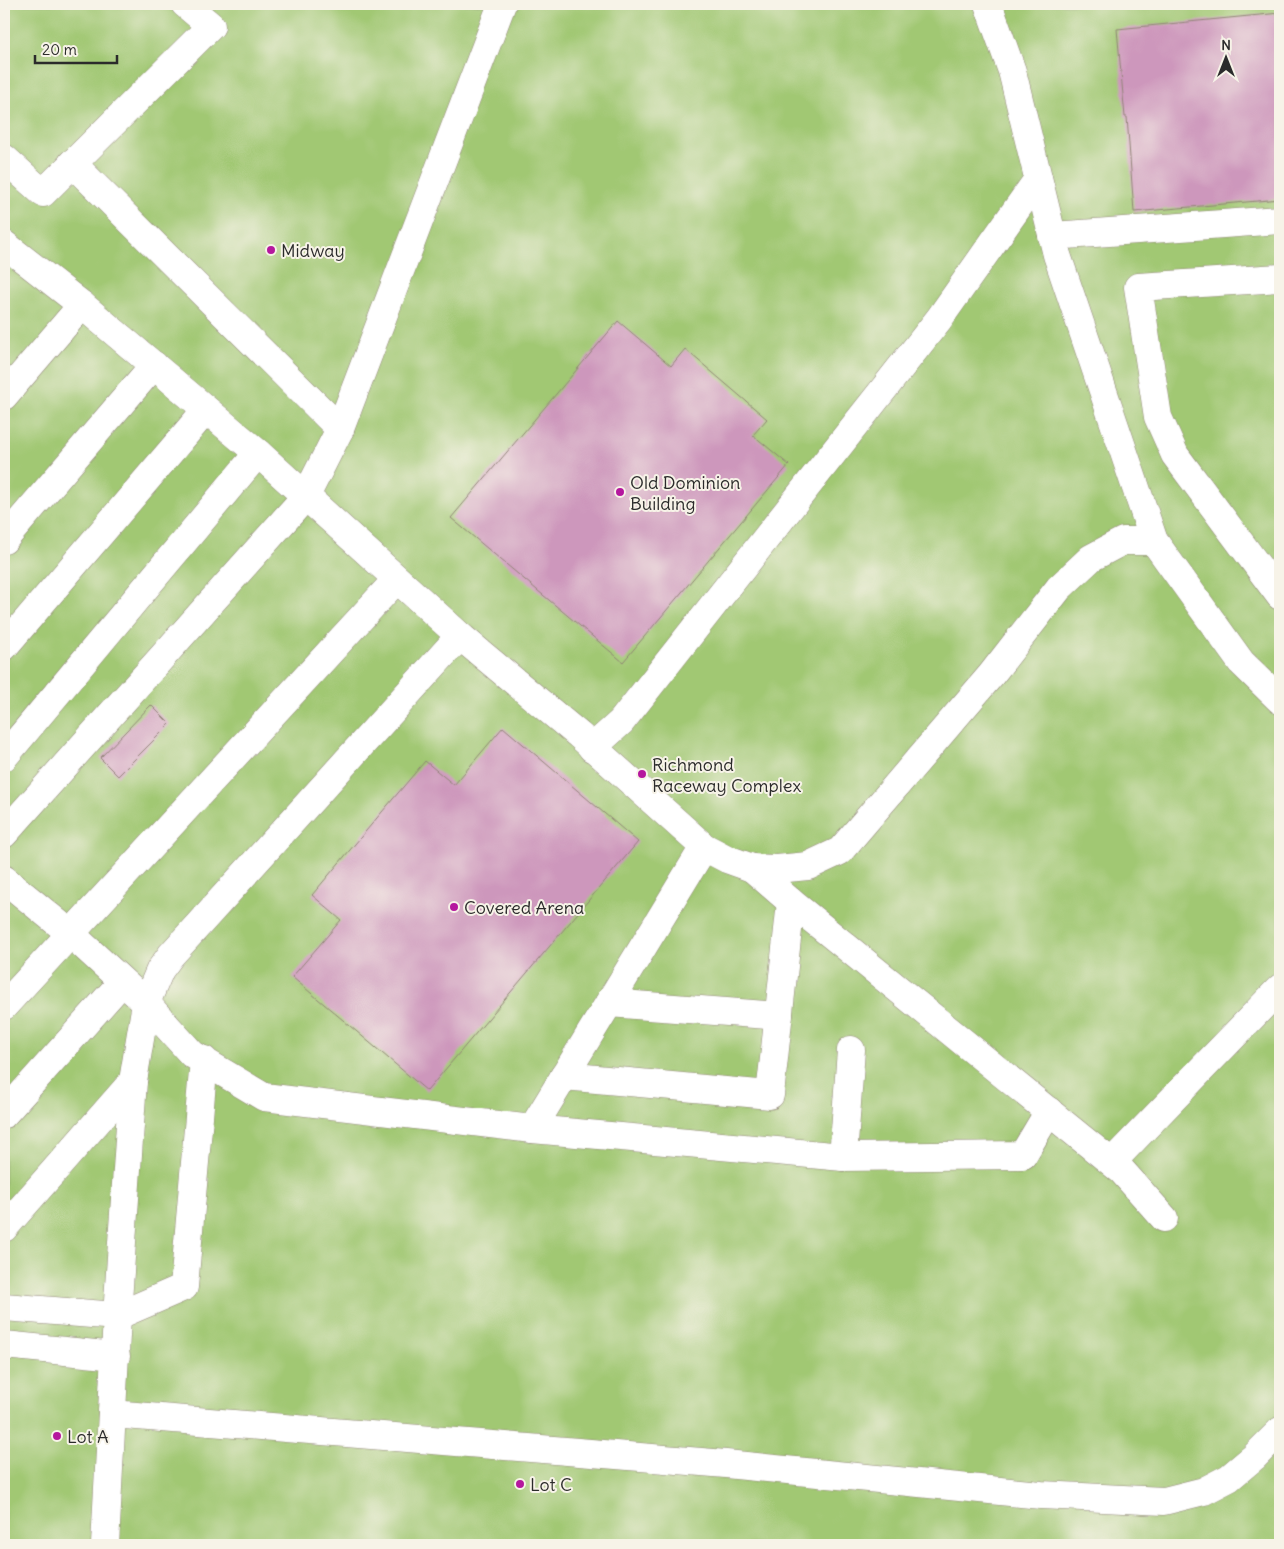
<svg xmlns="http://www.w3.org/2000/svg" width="1284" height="1549" viewBox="0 0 1284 1549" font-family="Delius,sans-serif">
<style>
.green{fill:#a1c873;stroke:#667a4f}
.building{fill:#cd97bc}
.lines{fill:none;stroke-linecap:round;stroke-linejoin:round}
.minor-casing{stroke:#908476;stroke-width:29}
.minor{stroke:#fff;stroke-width:28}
.poi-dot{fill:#b5179e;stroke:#f7f3e8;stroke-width:2}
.labels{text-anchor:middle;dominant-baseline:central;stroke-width:4;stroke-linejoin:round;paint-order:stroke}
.poi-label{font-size:18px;fill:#2b2b2b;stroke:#f7f3e8;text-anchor:start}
</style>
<rect width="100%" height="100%" fill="#f7f3e8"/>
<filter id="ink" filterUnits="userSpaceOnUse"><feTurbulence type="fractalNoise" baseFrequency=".02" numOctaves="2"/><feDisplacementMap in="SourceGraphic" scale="10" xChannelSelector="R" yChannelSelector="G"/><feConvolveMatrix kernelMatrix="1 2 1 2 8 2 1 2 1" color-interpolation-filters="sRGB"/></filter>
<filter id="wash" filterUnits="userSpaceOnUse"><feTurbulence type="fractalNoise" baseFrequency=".0096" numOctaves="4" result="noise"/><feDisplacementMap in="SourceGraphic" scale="20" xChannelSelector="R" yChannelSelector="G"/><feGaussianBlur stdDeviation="1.12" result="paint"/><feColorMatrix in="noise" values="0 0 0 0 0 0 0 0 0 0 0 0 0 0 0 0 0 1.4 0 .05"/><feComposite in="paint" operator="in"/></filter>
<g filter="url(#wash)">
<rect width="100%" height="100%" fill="#f4ddc2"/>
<rect class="green" x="4" y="4" width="1276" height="1541"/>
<g id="blocks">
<g class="building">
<polygon points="1280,13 1280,199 1134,212 1127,117 1125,117 1117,29"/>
<polygon points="618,321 671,366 685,349 767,419 753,435 789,465 623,662 451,518"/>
<polygon points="151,705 170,724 118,776 100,758"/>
<polygon points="503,727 638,842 427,1091 292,977 341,920 312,895 425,761 454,785"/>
</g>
</g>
</g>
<g filter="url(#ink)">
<use href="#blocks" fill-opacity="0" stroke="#908476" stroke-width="1"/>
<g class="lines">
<g class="minor-casing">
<g id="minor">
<polyline points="988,4 1012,71 1057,255 1154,541 1241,662 1280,700"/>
<polyline points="4,158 43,193 211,26 185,4"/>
<polyline points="72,163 340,429"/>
<polyline points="1052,236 1280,220"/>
<polyline points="4,244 82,305 258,453 460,636 579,735 704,847 727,859 752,868 777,869 808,866 840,851 991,675 1059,588 1091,558 1123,541 1154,541"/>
<polyline points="1280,278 1138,287 1158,417 1175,455 1280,596"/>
<polyline points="4,396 82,305"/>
<polyline points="4,540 154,365"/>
<polyline points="4,647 206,410"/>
<polyline points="592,748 621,722 939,319 1038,179"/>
<polyline points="4,757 258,453"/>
<polyline points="4,834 306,496 340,429 502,4"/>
<polyline points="752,868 791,902 1122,1171 1164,1218"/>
<polyline points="4,879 70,933 146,1003 192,1054 264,1097 532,1129 704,847"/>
<polyline points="609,1003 779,1016"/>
<polyline points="4,1006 397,579"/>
<polyline points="564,1076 770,1095 791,902"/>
<polyline points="4,1114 122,982"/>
<polyline points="532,1129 843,1157 851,1050"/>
<polyline points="843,1157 1023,1155 1049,1111"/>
<polyline points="1112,1162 1280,988"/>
<polyline points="4,1228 133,1081"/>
<polyline points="4,1307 117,1316 184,1287 204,1060"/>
<polyline points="4,1345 116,1356"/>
<polyline points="112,1414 726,1464 1041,1495 1164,1501 1204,1491 1229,1478 1254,1457 1280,1431"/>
<polyline points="105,1545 117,1316 133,1081 146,1003 160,970 171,955 460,636"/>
</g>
</g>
<use href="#minor" class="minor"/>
</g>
</g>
<g class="poi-dot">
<circle cx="271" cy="250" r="5"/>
<circle cx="620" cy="492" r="5"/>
<circle cx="642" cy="774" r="5"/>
<circle cx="454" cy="907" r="5"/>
<circle cx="57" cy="1436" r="5"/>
<circle cx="520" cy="1484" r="5"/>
</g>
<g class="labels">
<g class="poi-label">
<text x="281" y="250">Midway</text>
<text x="630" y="482">Old Dominion<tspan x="630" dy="21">Building</tspan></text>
<text x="652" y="764">Richmond<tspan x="652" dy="21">Raceway Complex</tspan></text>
<text x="464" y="907">Covered Arena</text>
<text x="67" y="1436">Lot A</text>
<text x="530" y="1484">Lot C</text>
</g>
</g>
<rect width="1284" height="1549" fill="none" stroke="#f7f3e8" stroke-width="20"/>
<g transform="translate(1226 58)" stroke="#f7f3e8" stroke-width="4" paint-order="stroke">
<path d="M0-4L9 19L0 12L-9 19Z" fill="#2b2b2b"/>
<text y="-8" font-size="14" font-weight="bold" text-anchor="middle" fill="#2b2b2b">N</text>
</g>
<path d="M35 55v8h82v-8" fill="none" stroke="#2b2b2b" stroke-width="2.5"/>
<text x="42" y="55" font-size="15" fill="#2b2b2b" stroke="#f7f3e8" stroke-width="4" paint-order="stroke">20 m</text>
</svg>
